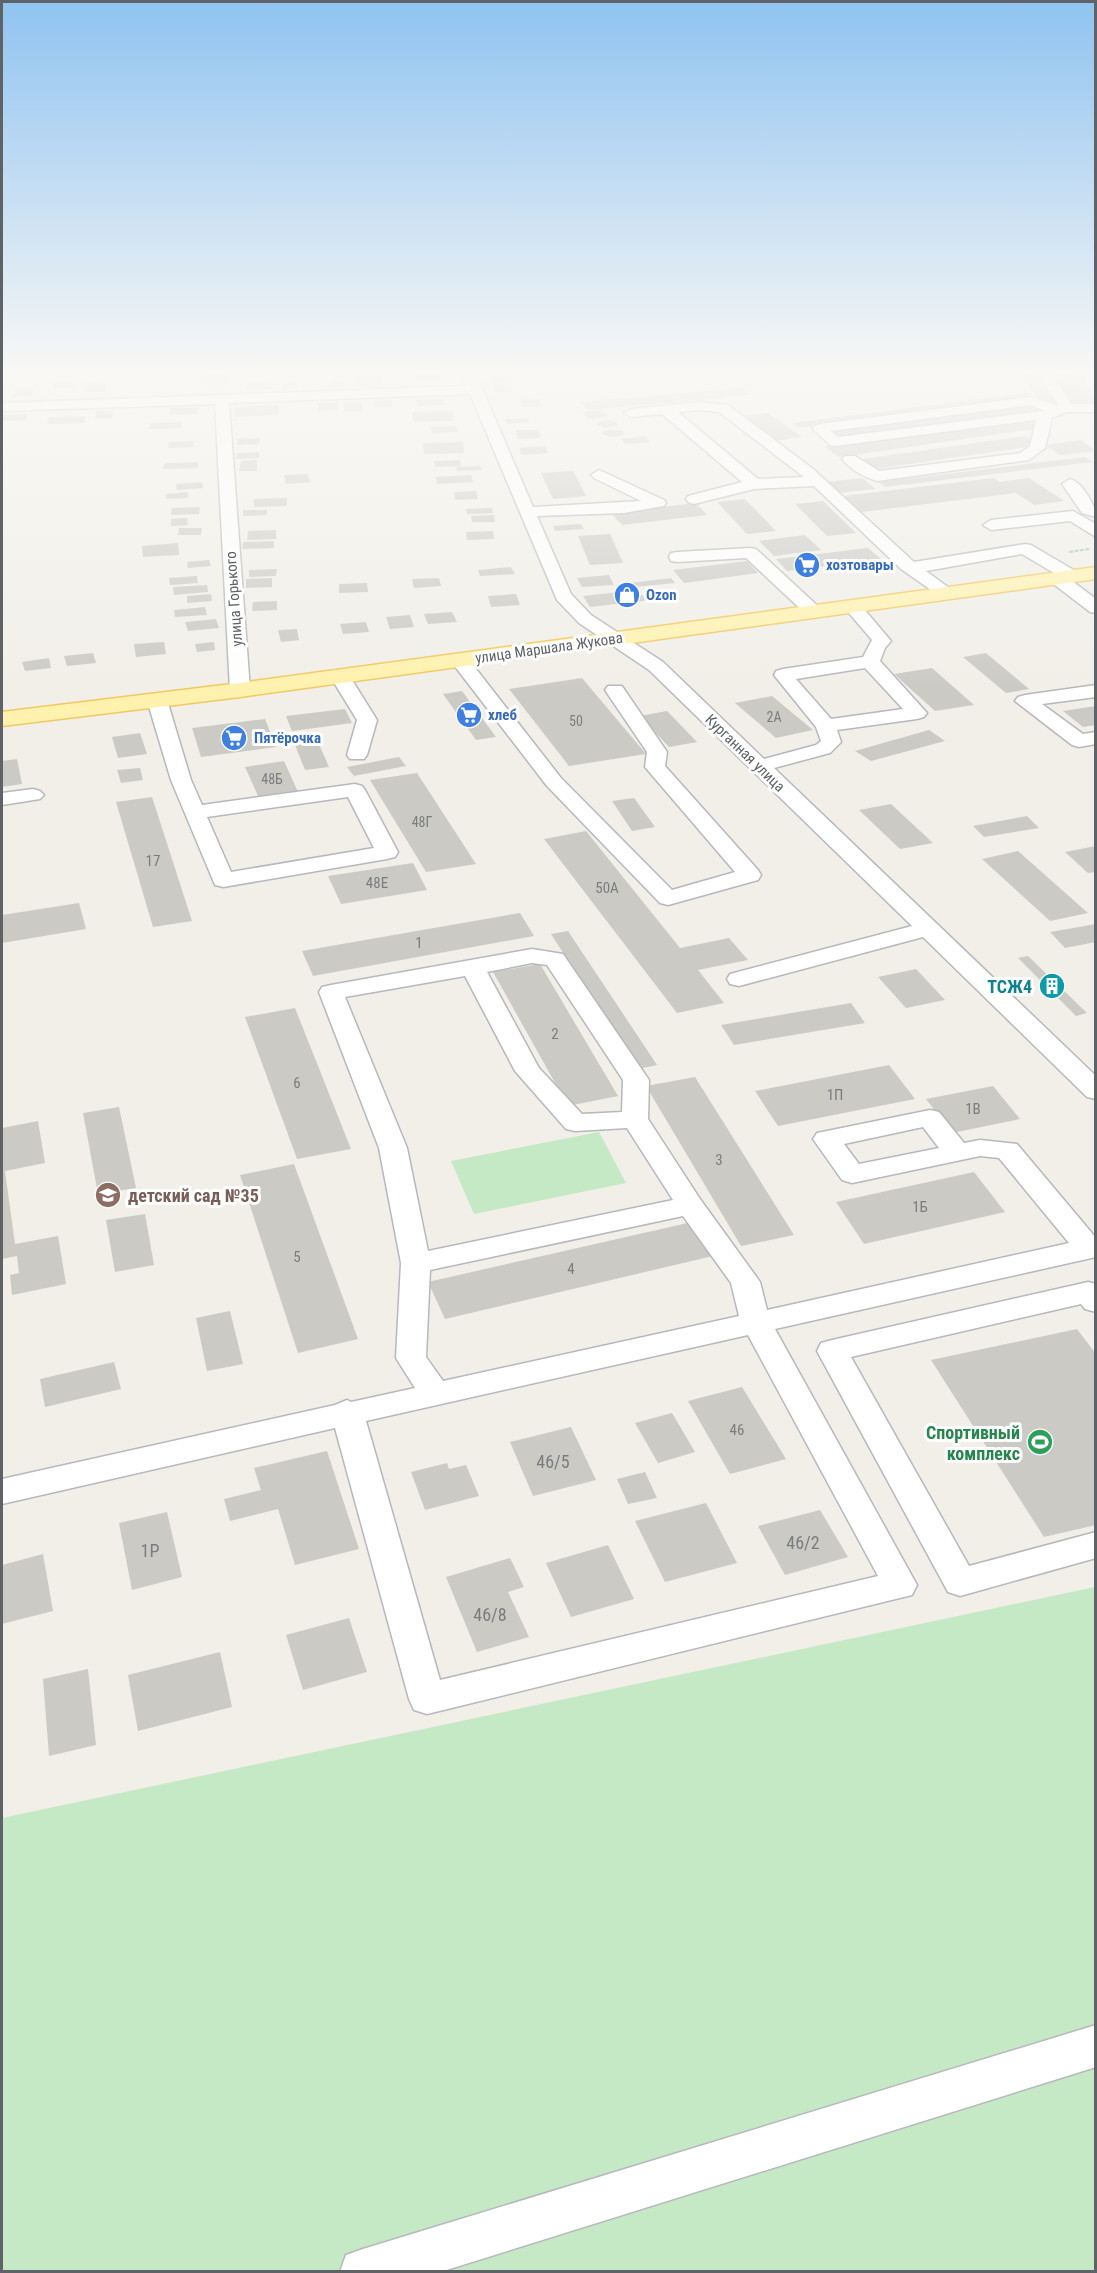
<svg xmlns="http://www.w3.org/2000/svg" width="1097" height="2273" viewBox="0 0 1097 2273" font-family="'Roboto Condensed',sans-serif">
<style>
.green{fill:#c5e8c5}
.building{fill:#cccac5}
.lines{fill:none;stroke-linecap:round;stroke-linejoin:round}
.minor-casing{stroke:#b5b8bc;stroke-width:3}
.major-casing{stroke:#f2c960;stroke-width:3}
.path{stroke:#9cc7a9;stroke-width:2;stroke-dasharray:4 1.5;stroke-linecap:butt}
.minor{fill:#fff;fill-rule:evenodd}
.major{fill:#fff2af;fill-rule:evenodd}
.labels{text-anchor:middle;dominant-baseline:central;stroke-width:6;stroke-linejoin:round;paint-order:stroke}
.far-number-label{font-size:14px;fill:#7a7d7f}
.far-shop-label{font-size:15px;font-weight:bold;fill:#366cbe;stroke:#fff;text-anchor:start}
.far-street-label{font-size:15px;fill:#5f6368;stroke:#fff}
.number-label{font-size:15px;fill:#7a7d7f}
.culture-label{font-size:18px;font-weight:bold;fill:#0d838f;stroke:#fff;text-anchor:end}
.education-label{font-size:18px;font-weight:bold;fill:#785e54;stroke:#fff;text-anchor:start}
.leisure-label{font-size:18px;font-weight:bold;fill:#27864d;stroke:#fff;text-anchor:end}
.near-number-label{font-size:18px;fill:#7a7d7f}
</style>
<rect width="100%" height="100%" fill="#f1efe8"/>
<g class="green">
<polygon points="599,1132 626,1183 474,1214 451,1161"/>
<polygon points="1095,1587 1095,2271 2,2271 2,1818"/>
</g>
<g class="building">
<polygon points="58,370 79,370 78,375 58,376"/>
<polygon points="1020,370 1035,370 1058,404 1042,404"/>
<polygon points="1051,370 1076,370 1096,401 1096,406 1072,406"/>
<polygon points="228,371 228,385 202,385 204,372"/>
<polygon points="439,372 441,380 416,381 414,373"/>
<polygon points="380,376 382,386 357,387 356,377"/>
<polygon points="508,376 512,382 493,383 489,377"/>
<polygon points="348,380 348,387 331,387 331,381"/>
<polygon points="77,381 75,388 54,388 54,382"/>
<polygon points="298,381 298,388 283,389 283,382"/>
<polygon points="107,382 105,392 84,392 85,383"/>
<polygon points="272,382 272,389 246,389 247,383"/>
<polygon points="510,383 512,392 495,392 493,384"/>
<polygon points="743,388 750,395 588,410 581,402"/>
<polygon points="15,389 34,389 32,396 13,397"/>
<polygon points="1026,393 1034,397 799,428 792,423"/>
<polygon points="443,399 445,405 418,406 416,400"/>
<polygon points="539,399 542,406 523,407 519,400"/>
<polygon points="392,400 392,407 375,407 374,401"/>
<polygon points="338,402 338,410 318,411 318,403"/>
<polygon points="362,402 362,411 344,411 344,403"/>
<polygon points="1034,402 1049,411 840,438 828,429"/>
<polygon points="279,405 279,415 235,417 235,407"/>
<polygon points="170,408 198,408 197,414 169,415"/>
<polygon points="602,410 608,417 589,419 582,412"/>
<polygon points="96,411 113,411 112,418 95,418"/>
<polygon points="452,411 454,421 413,422 412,412"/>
<polygon points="768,413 802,437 775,441 741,416"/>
<polygon points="27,414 26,420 2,421 3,415"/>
<polygon points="85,416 84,423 47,424 49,417"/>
<polygon points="527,418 529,422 507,424 505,419"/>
<polygon points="1025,419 1041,428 839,457 825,447"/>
<polygon points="604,420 614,421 619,425 605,428 595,424"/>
<polygon points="182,422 181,428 149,429 150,423"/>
<polygon points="456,426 458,432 432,433 430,427"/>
<polygon points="516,430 538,430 541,438 517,439"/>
<polygon points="606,430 621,430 625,434 616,437 607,436 601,433"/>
<polygon points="645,436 650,442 626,444 621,439"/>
<polygon points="1025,436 1032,440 1027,447 869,470 856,460"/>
<polygon points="260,438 259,444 237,445 238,439"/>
<polygon points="1080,440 1096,451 1060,455 1045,445"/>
<polygon points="194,441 193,447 168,448 169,442"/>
<polygon points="463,442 464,453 424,454 423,443"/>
<polygon points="545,446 548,453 522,455 519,448"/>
<polygon points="259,452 259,458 236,459 237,453"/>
<polygon points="1085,457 1093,462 885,487 879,482"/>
<polygon points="257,460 257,471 239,471 241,461"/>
<polygon points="460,460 461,466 435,467 434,461"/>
<polygon points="199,462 198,468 163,469 165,463"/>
<polygon points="480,466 482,470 457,471 456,467"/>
<polygon points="573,471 586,496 553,499 541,473"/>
<polygon points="307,474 311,482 286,484 284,475"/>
<polygon points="471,475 473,482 437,484 435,477"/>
<polygon points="862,478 875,489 838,493 826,482"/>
<polygon points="994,478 1000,482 1029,478 1064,501 1034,505 1016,493 862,512 843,496"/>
<polygon points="202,482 203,488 177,490 176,484"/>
<polygon points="476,491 478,499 455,500 454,492"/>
<polygon points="188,492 188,498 166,499 166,494"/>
<polygon points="287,498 287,506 254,507 254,499"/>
<polygon points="745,499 776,531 747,534 717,502"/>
<polygon points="823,501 856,533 827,536 795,504"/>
<polygon points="696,503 707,515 622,525 611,513"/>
<polygon points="200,507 199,514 171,515 172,508"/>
<polygon points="492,508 493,513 467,514 466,509"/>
<polygon points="243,510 267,510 267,515 243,516"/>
<polygon points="494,515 495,522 472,522 471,516"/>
<polygon points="187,518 188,525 171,526 171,519"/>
<polygon points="581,524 584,529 555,531 553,526"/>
<polygon points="179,528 202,528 201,535 178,535"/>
<polygon points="276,530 276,539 247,540 248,531"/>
<polygon points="493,531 494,539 467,540 466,532"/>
<polygon points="610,534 623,563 590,565 578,536"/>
<polygon points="805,535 821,550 774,556 759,541"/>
<polygon points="274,541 274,548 242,549 243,542"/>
<polygon points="178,543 179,555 143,557 142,546"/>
<polygon points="868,548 881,559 787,571 776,559"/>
<polygon points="209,560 211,566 188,568 187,562"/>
<polygon points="747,561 758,573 684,583 673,570"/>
<polygon points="511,567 515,574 480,576 478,570"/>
<polygon points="277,569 276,576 249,577 249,570"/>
<polygon points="609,575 614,585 582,587 577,578"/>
<polygon points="197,576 198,583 170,585 169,578"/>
<polygon points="272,578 272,587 246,588 246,579"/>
<polygon points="439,578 441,586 414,588 412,579"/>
<polygon points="671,578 675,583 625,588 621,584"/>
<polygon points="367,583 368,592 339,593 339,584"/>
<polygon points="207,585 208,592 174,595 173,587"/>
<polygon points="629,591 635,596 664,593 668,598 590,607 583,596"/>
<polygon points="211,594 212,601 187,603 187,596"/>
<polygon points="516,594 520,605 491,607 488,596"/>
<polygon points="277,601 277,610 252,611 253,602"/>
<polygon points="205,607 207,615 175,617 174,610"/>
<polygon points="452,612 457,622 428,624 424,614"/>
<polygon points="410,615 414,627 390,629 386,617"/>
<polygon points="216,619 219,628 188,631 185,622"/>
<polygon points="366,622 369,632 343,634 340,624"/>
<polygon points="297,629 299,640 281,642 278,630"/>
<polygon points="164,642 166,654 136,657 134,644"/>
<polygon points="214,642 215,650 197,652 195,644"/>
<polygon points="93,653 96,663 67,666 64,656"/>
<polygon points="986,653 1029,689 1006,693 963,657"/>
<polygon points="49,658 51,668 25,671 22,662"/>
<polygon points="932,668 974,705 935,711 894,674"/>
<polygon points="582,678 646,754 569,766 509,689"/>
<polygon points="462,691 496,737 476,740 443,694"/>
<polygon points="772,696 813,730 776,738 735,703"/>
<polygon points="1096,706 1096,725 1083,727 1063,711"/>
<polygon points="345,709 352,723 292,731 286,716"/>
<polygon points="667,711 697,742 669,747 640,716"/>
<polygon points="265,719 276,747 201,757 192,728"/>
<polygon points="929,730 945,741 871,761 855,751"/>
<polygon points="140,733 147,754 118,758 112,737"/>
<polygon points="318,742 329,767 305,770 295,745"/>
<polygon points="399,757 406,766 354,776 347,767"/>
<polygon points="17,759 22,784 2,787 2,761"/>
<polygon points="284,761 298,792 259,798 245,767"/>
<polygon points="140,768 143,780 121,783 117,770"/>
<polygon points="417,773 476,864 426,872 370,780"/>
<polygon points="152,797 192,921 153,927 116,802"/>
<polygon points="634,798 655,827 632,831 612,801"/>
<polygon points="891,804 933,843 900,849 859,810"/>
<polygon points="1027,816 1039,828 984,837 973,826"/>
<polygon points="586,831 680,948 729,938 748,960 698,970 724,1003 677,1013 544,839"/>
<polygon points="1096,846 1096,872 1088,873 1065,852"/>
<polygon points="1018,851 1088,913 1050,921 982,859"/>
<polygon points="413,863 427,890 341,904 328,876"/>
<polygon points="79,903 86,929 2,943 2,915"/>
<polygon points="520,913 534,936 313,976 302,951"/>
<polygon points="1096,924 1096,942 1065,948 1050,932"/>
<polygon points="568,931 657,1065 638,1069 551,934"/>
<polygon points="1028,956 1087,1013 1076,1016 1018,958"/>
<polygon points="540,964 618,1096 568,1106 493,972"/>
<polygon points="916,969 945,1000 906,1008 878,977"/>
<polygon points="851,1003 865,1023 734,1045 721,1025"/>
<polygon points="295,1008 351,1149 297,1159 245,1017"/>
<polygon points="889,1065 915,1099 778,1126 755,1091"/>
<polygon points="695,1077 794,1235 741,1246 646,1086"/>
<polygon points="993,1086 1020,1119 952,1133 926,1099"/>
<polygon points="119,1107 136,1188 98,1194 83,1113"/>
<polygon points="38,1121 45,1163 5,1171 15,1244 58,1236 66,1284 12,1295 10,1275 19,1273 17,1256 2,1259 2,1128"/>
<polygon points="294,1164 358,1339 298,1353 240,1175"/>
<polygon points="974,1172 1005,1212 864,1244 836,1202"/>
<polygon points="145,1214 154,1265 115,1272 106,1220"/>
<polygon points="692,1222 713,1256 445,1319 428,1282"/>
<polygon points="230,1311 243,1364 207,1371 196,1318"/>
<polygon points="1077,1329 1096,1354 1096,1525 1044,1537 931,1360"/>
<polygon points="114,1362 121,1389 45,1407 40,1379"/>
<polygon points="742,1387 786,1459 730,1474 688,1401"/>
<polygon points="672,1413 695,1452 658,1463 635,1423"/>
<polygon points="571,1427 596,1480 533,1496 510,1442"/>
<polygon points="327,1451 359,1549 295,1565 278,1509 230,1521 224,1499 261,1490 254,1468"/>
<polygon points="447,1463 449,1469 466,1465 479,1496 425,1510 411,1472"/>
<polygon points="645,1472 657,1498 628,1504 617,1479"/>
<polygon points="706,1503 737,1563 665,1582 635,1521"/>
<polygon points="820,1510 848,1557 785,1575 758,1526"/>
<polygon points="167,1512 182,1577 132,1590 119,1523"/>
<polygon points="608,1545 634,1599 571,1617 546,1563"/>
<polygon points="43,1554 53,1611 2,1624 2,1565"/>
<polygon points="510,1558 524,1587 508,1592 529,1637 477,1652 446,1577"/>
<polygon points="349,1618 367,1672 303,1690 286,1635"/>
<polygon points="220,1652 232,1707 138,1731 128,1675"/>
<polygon points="88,1669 96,1745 49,1756 43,1679"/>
</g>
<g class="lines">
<g class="minor-casing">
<g id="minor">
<path d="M460,370H474L533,507L641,501L594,478L591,475L599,470L664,500L666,503L664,506L624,513L537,516L571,594L591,615L663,662L764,759L816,745L821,741L816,727L774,675L776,671L783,669L863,657L872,640L843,606L846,602H858L891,641L885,648L880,661L927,713L924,717L917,719L837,730L841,742L830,753L774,768L1096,1076V1099L1087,1097L923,937L739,986L730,984L727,979L730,974L912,926L649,670L579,623L557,600L470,394L229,403L250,690L247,694H233L230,690L215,404L2,411V403L467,386ZM865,668L903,709L831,719L796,679Z"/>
<path d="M1036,370H1050L1071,404H1096V412H1066L1052,418L1045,448L1029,460L877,481C864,477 851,470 842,459L845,456H855L879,471L1020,453L1030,446L1036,420L835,446L830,445L812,428L819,424L1032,397L1059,406ZM1031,405L1044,411L838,437L831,431Z"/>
<polygon points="1078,370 1092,370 1096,376 1096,391 1091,390"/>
<path d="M699,402L728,405L813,469L914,562L1025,544L1031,545L1077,572L1080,576L1072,581L1096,599V613L1090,612L1051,582L1048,578L1054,573L1022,554L926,571L956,593L953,597H941L901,569L814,486L754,489L694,504L688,502L686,499L688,496L742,482L662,414L631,417L624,413L631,409ZM699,410L719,412L804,477L758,479L678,412Z"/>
<path d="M1070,479C1082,482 1096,506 1096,517L1082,513L1062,484Z"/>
<polygon points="1073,511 1096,524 1096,537 1070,521 991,530 983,525 991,520"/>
<polygon points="750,548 756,549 820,608 823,612 820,616 808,616 746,558 677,562 671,561 669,557 671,553 677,552"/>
<polygon points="459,654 466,656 561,778 672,890 735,872 645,767 647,752 605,690 608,686 622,686 667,752 665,766 758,870 761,875 758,880 668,905 660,903 547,786 450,660 452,656"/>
<polygon points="340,670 347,672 377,720 367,755 364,759 350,759 347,755 357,720 330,676 333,672"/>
<polygon points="1096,685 1096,697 1042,704 1083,734 1096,732 1096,744 1079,747 1072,745 1015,701 1018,697 1025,695"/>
<path d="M157,694L164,696L167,700L191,780L202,805L355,784L362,786L365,790L398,852L395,857L387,859L223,887L215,885L171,780L147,700L150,696ZM348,797L374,848L231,872L207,817Z"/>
<polygon points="33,789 40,791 44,795 40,799 2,805 2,793"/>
<path d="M532,949L563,954L649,1080L648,1119L700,1199L755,1275L760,1282L767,1310L1069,1243L999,1158L980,1156L852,1183L842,1180L813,1139L817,1133L827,1131L930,1110L939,1112L964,1143L980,1140L1017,1144L1096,1238V1257L775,1329L917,1585L912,1595L427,1714L414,1710L409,1699L335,1428L2,1504V1479L335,1405L347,1400L351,1402L415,1388L396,1358L401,1263L379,1148L319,992L322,987L331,985ZM532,963L547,965L623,1080L622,1112L582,1114L539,1068L487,972ZM465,976L515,1071L566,1129L575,1131L627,1128L673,1200L428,1251L407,1148L345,997ZM923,1127L939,1148L859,1164L844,1144ZM683,1216L731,1283L739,1316L443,1381L426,1357L430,1270ZM748,1335L878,1576L440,1680L366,1421Z"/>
<polygon points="1088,1282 1096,1284 1096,1312 1085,1309 1081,1304 851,1357 969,1566 1096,1532 1096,1558 960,1596 948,1592 817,1351 821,1343 832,1340"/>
<polygon points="1096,2025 1096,2067 440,2272 340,2272 346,2255 363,2249"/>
</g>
</g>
<g class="major-casing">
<polygon id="major" points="1096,567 1096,579 240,697 2,726 2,712 240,683"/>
</g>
<polyline class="path" points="1069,552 1089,549"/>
<use href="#minor" class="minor"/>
<use href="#major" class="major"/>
</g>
<linearGradient id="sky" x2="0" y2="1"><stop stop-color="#8fc3f1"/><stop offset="0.54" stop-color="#f9f8f5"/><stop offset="1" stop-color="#f9f8f5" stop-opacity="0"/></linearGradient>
<rect width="1097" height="689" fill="url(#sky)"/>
<defs>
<g id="supermarket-disc" transform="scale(1.35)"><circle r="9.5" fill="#3f7fe0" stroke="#fff"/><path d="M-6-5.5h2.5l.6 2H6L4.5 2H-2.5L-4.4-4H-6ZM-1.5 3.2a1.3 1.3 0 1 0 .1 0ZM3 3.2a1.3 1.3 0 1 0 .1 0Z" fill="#fff"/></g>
<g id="shop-disc" transform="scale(1.35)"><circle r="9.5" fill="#3f7fe0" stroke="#fff"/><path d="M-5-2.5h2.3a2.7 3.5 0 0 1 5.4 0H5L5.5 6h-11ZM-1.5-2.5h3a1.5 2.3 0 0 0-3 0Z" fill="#fff"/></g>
<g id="building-disc" transform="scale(1.35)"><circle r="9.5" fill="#0f9aa8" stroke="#fff"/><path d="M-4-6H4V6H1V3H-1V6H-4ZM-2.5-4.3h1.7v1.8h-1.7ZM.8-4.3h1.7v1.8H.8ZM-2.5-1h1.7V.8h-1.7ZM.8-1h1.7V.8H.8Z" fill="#fff"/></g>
<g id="school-disc" transform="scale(1.35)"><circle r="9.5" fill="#8d6e63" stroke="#fff"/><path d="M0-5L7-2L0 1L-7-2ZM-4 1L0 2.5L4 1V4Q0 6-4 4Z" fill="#fff"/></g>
<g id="stadium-disc" transform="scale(1.35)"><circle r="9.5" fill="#2e9e5b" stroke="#fff"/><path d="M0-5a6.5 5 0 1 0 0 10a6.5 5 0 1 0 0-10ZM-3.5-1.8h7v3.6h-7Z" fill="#fff"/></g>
</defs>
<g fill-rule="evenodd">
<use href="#supermarket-disc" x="807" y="565"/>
<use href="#shop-disc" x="627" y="595"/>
<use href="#supermarket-disc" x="469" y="715"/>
<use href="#supermarket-disc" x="234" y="738"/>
<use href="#building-disc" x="1052" y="986"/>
<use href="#school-disc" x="108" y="1195"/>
<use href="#stadium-disc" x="1040" y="1442"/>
</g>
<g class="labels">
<g class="far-number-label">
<text x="774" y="717">2А</text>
<text x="576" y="721">50</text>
<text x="272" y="779">48Б</text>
<text x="422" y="822">48Г</text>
</g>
<g class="far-shop-label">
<text x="826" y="565">хозтовары</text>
<text x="646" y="595">Ozon</text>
<text x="488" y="715">хлеб</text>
<text x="254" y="738">Пятёрочка</text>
</g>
<g class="far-street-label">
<text transform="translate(234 599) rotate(-94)">улица Горького</text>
<text transform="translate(549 648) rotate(-8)">улица Маршала Жукова</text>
<text transform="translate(745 753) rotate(44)">Курганная улица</text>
</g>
<g class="number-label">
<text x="153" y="861">17</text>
<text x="377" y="883">48Е</text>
<text x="607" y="888">50А</text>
<text x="419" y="943">1</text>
<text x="555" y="1034">2</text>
<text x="297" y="1083">6</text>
<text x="835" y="1095">1П</text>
<text x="973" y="1109">1В</text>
<text x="719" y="1160">3</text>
<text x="920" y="1207">1Б</text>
<text x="297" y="1257">5</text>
<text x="571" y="1269">4</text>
<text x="737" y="1430">46</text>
</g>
<g class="culture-label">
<text x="1032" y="986">ТСЖ4</text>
</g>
<g class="education-label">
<text x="128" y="1195">детский сад №35</text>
</g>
<g class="leisure-label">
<text x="1020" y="1432">Спортивный<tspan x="1020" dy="21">комплекс</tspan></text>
</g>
<g class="near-number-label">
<text x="553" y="1461">46/5</text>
<text x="803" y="1542">46/2</text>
<text x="150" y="1550">1Р</text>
<text x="490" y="1614">46/8</text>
</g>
</g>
<rect width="1097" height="2273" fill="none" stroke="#5f6368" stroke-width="6"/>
</svg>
